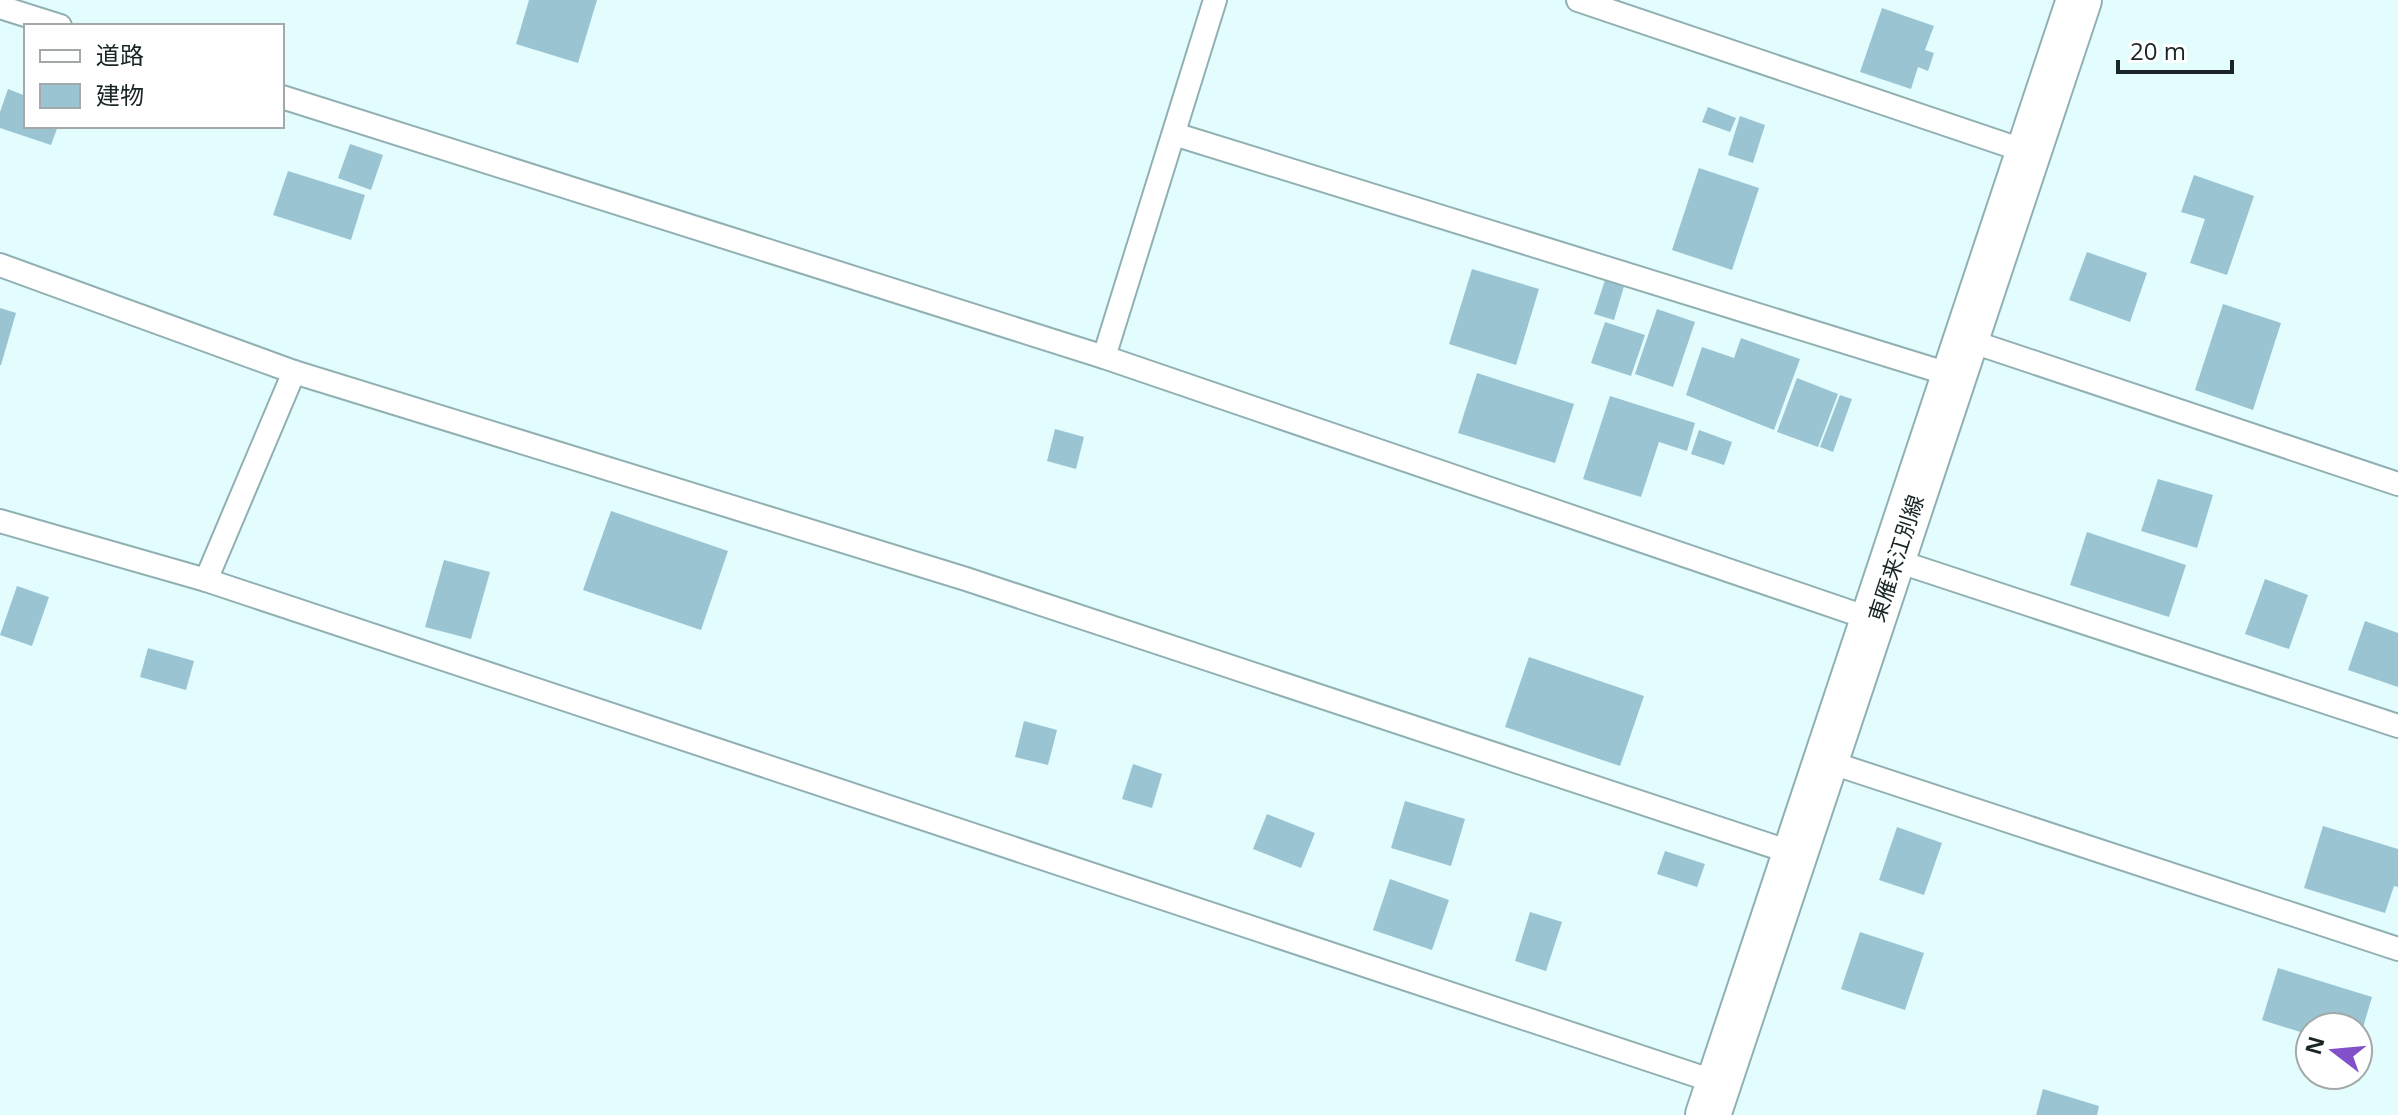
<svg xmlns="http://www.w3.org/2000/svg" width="2398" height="1115" viewBox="0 0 2398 1115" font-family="'Open Sans','Noto Sans JP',sans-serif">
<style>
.building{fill:#9ac4d2}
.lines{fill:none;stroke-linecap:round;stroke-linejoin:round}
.lane-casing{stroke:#91b0b2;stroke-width:26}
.secondary-casing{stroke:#91b0b2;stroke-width:48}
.lane{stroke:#fff;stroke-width:22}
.secondary{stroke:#fff;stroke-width:44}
.labels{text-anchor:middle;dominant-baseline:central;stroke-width:6;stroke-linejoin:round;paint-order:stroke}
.street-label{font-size:22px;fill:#192526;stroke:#fff}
</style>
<rect width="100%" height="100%" fill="#e3fdff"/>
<g class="building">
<polygon points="529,0 597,0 578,63 516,44"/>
<polygon points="1882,8 1934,26 1925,50 1934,53 1928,71 1918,67 1911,89 1860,72"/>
<polygon points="8,89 26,96 26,126 58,126 51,145 0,128 0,112"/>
<polygon points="1708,107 1736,118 1730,132 1702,122"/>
<polygon points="1740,116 1765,125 1753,163 1728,155"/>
<polygon points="350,144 383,155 371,190 338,178"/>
<polygon points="1699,168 1759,188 1732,270 1672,250"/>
<polygon points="288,171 365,195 351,240 273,215"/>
<polygon points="2194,175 2254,196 2227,275 2190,263 2205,219 2181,212"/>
<polygon points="2087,252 2147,273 2130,322 2069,300"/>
<polygon points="1472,269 1539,289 1516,365 1449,344"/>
<polygon points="1606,277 1625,283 1614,320 1594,314"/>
<polygon points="2223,304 2281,323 2253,410 2195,390"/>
<polygon points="0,308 16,313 1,365 0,365"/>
<polygon points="1657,309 1695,322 1673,387 1635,374"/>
<polygon points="1605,322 1645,335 1631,376 1591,363"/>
<polygon points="1741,338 1800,359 1774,430 1686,395 1702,347 1734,358"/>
<polygon points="1477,373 1574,404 1555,463 1458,433"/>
<polygon points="1797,378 1838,394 1818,447 1777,432"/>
<polygon points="1840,395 1852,399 1833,452 1820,447"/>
<polygon points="1610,396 1695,423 1687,451 1659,442 1641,497 1583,479"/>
<polygon points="1055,429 1084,437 1076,469 1047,461"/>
<polygon points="1699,430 1732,442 1724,465 1691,454"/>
<polygon points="2158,479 2213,495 2197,548 2141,531"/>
<polygon points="611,511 728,551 701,630 583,590"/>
<polygon points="2087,532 2186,565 2169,617 2070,585"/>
<polygon points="444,560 490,572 471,639 425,627"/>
<polygon points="2265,579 2308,595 2289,649 2245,634"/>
<polygon points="17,586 49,597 32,646 0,635"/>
<polygon points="2365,621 2398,633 2398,687 2348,670"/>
<polygon points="148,648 194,661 186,690 140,677"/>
<polygon points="1529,657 1644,696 1620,766 1505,727"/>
<polygon points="1024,721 1057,730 1048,765 1015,757"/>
<polygon points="1133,764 1162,774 1152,808 1122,799"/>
<polygon points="1405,801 1465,819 1451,866 1391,848"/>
<polygon points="1267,814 1315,833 1301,868 1253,849"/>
<polygon points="2323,826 2398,849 2398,887 2394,886 2385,913 2304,888"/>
<polygon points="1897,827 1942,843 1924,895 1879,880"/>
<polygon points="1665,851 1705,864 1697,887 1657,874"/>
<polygon points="1390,879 1449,900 1432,950 1373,930"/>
<polygon points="1530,912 1562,922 1546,971 1515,961"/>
<polygon points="1860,932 1924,953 1905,1010 1841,989"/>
<polygon points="2278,968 2372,997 2359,1041 2358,1027 2310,1027 2310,1035 2262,1020"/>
<polygon points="2043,1089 2099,1106 2097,1115 2036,1115"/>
</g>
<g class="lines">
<g class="lane-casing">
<g id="lane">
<polyline points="1578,0 2028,152"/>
<polyline points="0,7 60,26"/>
<polyline points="282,97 1104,357 1874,620"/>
<polyline points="1174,134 1955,376"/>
<polyline points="0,265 294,372 966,579 1796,854"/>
<polyline points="1967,340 2398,484"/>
<polyline points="1104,357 1215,0"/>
<polyline points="0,521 206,580 294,372"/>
<polyline points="1894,560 2398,726"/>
<polyline points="206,580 1719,1083"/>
<polyline points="1826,761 2398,949"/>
</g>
</g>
<g class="secondary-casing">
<polyline id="secondary" points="1708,1115 2079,0"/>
</g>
<use href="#lane" class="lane"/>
<use href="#secondary" class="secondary"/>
</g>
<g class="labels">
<g class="street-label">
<text transform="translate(1895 558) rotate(-72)">東雁来江別線</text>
</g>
</g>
<rect x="24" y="24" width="260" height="104" fill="#ffffff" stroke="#a3a8a8" stroke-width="2"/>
<rect x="40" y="50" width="40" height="12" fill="#ffffff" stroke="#a3a8a8" stroke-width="2"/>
<text x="96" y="64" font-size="24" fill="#192526">道路</text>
<rect x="40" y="84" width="40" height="24" fill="#9ac4d2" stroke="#a3a8a8" stroke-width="2"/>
<text x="96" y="104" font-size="24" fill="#192526">建物</text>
<g transform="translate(2334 1051) rotate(286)"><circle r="38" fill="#ffffff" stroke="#a3a8a8" stroke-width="2"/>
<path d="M0-6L14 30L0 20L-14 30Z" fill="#8250c8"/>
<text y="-12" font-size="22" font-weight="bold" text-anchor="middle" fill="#192526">N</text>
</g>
<path d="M2118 60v12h114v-12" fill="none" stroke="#192526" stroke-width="4"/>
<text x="2130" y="60" font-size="24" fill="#192526" stroke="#ffffff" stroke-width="6" paint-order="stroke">20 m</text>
</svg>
